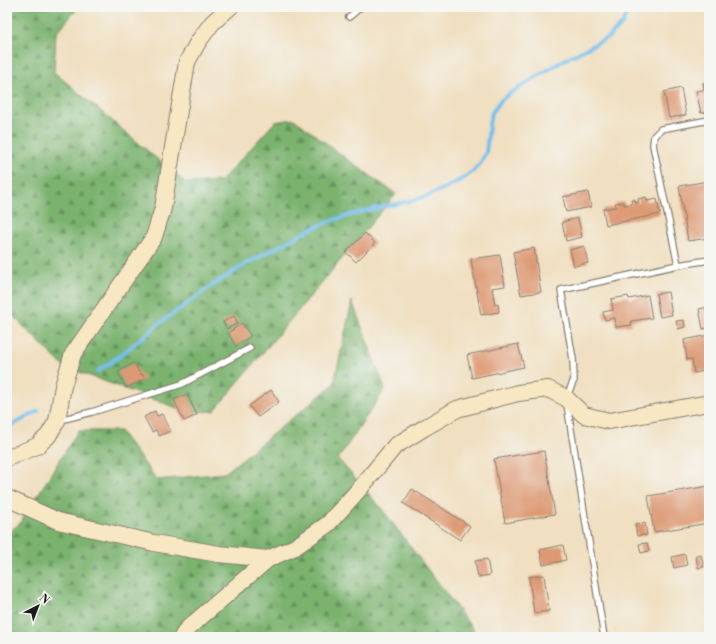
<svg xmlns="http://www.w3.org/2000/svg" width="716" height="644" viewBox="0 0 716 644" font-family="'Libre Bodoni',serif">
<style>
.forest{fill:url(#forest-firs);stroke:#4b6745}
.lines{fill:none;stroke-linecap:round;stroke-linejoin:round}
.stream{stroke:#75bfed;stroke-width:4}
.building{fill:#dd9973}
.lane-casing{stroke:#867e6e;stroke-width:8}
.secondary-casing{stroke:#867e6e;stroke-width:18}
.lane{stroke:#fff;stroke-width:5.5}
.secondary{stroke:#f8e7c3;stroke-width:16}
</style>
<defs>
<pattern id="forest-firs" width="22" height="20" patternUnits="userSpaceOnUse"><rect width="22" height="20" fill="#7ab26e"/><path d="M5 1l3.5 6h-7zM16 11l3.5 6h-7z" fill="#63905a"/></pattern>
</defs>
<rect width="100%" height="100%" fill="#f6f6f2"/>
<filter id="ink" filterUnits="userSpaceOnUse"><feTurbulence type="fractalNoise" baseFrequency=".025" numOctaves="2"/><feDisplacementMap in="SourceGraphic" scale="8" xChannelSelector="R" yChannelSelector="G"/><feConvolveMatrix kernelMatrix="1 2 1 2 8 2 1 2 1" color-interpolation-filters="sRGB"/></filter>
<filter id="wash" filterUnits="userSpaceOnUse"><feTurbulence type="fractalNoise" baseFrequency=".012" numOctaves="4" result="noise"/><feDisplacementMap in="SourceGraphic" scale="16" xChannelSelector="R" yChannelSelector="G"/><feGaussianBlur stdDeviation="0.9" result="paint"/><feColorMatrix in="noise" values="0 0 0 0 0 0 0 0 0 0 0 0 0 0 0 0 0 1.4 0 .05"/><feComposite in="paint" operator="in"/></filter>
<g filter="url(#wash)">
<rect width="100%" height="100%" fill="#f0dfc0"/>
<g class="forest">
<polygon points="7,7 79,7 56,33 54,72 186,183 221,181 275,122 294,119 351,162 396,194 214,411 188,412 63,366 7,310"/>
<polygon points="352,301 385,389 338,459 381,508 479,637 7,637 7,534 20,523 78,431 120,431 157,480 225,473 334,384"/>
</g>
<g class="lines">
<g class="stream">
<polyline points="98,371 121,355 160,323 210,287 246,264 311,229 333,220 365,211 414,200 427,196 445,188 464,178 472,172 480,164 486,153 490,118 494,109 500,101 509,94 564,60 609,37 623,23 629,7"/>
<polyline points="7,428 38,411"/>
</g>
</g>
<g id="blocks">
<g class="building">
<polygon points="709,82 709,112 701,113 696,91 704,90 703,83"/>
<polygon points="681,88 686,115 669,118 664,92"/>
<polygon points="709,181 709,238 688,241 679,186"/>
<polygon points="588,192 591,207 566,212 563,197"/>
<polygon points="646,197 647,201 657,199 660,214 606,225 603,209 616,207 615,203 624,202 624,205 632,204 631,200 635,200 636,203 639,203 638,199"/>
<polygon points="578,218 582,237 566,241 562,222"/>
<polygon points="365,233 375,243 356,262 346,252"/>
<polygon points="584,246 588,263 574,266 570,250"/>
<polygon points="534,248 541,292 521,295 513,252"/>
<polygon points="500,255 505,286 492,288 495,305 498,304 499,312 481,315 471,259"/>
<polygon points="668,292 672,315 660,317 656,294"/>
<polygon points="648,295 652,318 631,321 632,325 616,327 615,318 605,320 603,312 613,310 611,299 628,296 629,299"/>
<polygon points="709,307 709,328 703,329 699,309"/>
<polygon points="234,316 238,323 227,329 223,322"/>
<polygon points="684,320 685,327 678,329 676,321"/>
<polygon points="242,323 251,336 236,346 228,333"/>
<polygon points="709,335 709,370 694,373 692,359 687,360 684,340"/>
<polygon points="518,344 524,367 472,378 467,355"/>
<polygon points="134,363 140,374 142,374 145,379 126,388 118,372"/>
<polygon points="271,390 279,402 258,417 249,406"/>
<polygon points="187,394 197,415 184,421 174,400"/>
<polygon points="155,411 157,416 162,414 170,431 159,436 156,430 152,432 144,417"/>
<polygon points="544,451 555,514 505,523 494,459"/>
<polygon points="709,486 709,523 654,532 648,496"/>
<polygon points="412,489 470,526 460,540 403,503"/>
<polygon points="645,523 647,535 637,536 635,524"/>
<polygon points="647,543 649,551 641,553 639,544"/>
<polygon points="563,545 566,560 543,565 540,550"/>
<polygon points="685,554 687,565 674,568 672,557"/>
<polygon points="701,555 704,567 698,568 696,556"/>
<polygon points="487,559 490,575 478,577 475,561"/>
<polygon points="544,575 549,611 534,613 529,577"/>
</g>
</g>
</g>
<g filter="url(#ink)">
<use href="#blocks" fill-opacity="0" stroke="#867e6e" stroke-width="1"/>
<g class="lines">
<g class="lane-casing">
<g id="lane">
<polyline points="349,17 361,7"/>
<polyline points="678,265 653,145 654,136 661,129 709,120"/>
<polyline points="60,420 92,412 182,384 250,348"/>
<polyline points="604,637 566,398 574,380 573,359 561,290 678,265 709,260"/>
</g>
</g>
<g class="secondary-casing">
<g id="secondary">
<polyline points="7,458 37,446 48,436 57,421 63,386 73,354 154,237 163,208 187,62 198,42 212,23 230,7"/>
<polyline points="7,498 58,521 154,543 219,554 268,559"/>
<polyline points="182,637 187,629 268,559 295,547 328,524 362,486 395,446 424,428 457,409 518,393 548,389 566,398 584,415 609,421 709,403"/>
</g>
</g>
<use href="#lane" class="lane"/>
<use href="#secondary" class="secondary"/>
</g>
</g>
<rect width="716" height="644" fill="none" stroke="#f6f6f2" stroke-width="24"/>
<g transform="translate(38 606) rotate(42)" stroke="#f6f6f2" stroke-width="3" paint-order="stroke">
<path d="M0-3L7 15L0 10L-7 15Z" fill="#1c1c1c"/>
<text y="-6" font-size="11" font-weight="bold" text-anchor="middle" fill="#1c1c1c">N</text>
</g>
</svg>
